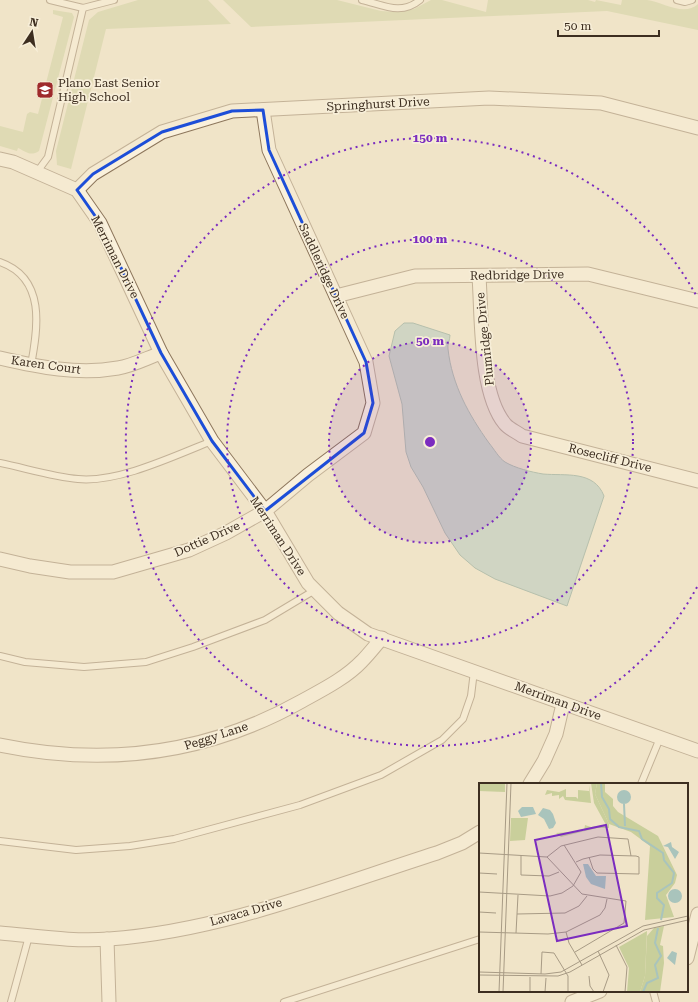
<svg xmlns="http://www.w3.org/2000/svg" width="698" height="1002" viewBox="0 0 698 1002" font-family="'Roboto Serif',serif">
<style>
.grass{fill:#c9cf9b}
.water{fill:#a9c4bc;stroke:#6f938a}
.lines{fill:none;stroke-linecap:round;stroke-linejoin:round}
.service-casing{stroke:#8d765c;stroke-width:8}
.minor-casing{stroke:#8d765c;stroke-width:15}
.service{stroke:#faf1dc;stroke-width:6}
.minor{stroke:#faf1dc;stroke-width:13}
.marked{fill:none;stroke:#1d4ed8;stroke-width:3;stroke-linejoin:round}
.ring{fill:none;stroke:#7b2cbf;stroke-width:2;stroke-dasharray:2 4}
.labels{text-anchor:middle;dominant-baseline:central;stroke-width:3.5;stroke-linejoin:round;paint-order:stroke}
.poi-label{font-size:12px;fill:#3d2e20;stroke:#f7eed8;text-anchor:start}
.street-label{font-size:12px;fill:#3d2e20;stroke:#f7eed8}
.inset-river{fill:none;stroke:#a9c4bc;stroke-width:2}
.inset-road{fill:none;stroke:#a89b85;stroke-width:1}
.view{fill:#7b2cbf;fill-opacity:0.15;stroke:#7b2cbf;stroke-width:2}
.inset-edge{fill:none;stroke:#3d2e20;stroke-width:2}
.centre{fill:#7b2cbf;stroke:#f7eed8;stroke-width:2}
.ring-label{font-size:12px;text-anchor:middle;font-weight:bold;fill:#7b2cbf;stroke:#f7eed8;stroke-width:3.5;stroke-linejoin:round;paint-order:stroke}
</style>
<rect width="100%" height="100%" fill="#f0e4c8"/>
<g class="grass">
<polygon points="138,0 208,0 231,24 106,29 71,169 57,165 56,151 89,20 98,12"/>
<path d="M223,0H337L381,11L397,12L414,9L431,0H442L486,12L488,0H588L595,2L596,0L621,5L622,0C630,0 639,0 647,0C663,2 684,17 698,4V30L607,11L251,27Z"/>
<path d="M53,10L72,13L74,17L39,151C30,157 25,151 18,148L17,151L0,146V126L23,132L27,114L30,112L38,114L63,17L53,14Z"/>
</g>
<path class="water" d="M404,323H413L450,335C450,340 447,345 448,349C452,385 469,415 489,443C494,449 499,458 505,462C515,468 531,472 543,474C565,476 594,470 604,496L567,606L495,579L475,568L460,555L445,533L423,487L411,467L406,452L402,404L389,356L395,331Z"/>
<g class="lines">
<g class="service-casing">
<g id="service">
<polyline points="50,0 83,8 114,0"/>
<path d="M362,0C383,5 401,16 420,0"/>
<polyline points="677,0 685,2 692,0"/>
<polyline points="37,172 48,157 83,8"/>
<path d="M0,262C46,278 38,328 31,365"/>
<path d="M0,463C25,468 53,477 78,479C118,483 174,456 212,441"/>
<polyline points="0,656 25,662 84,667 146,662 193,647 265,620 315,590"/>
<polyline points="641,784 660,738"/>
<polyline points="0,841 76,850 130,846 174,839 300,805 381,775 442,740 463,719 471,696 474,671"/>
<polyline points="653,991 656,1002"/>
<polyline points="11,1002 29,936"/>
<polyline points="284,1002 480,939"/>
</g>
</g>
<g class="minor-casing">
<g id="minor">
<polyline points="0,159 13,162 77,190 100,223 161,353 212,441 265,511 308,583 338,613 368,634 698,751"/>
<polyline points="77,190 93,174 162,132 232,111 489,98 601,103 698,128"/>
<path d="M479,277C482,316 479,393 505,424C509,429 517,432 522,436L698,481"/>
<polyline points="336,296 415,276 588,274 698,301"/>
<path d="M0,358C39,367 78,375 118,368C132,366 147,358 161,353"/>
<polyline points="0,559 30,566 70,572 113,572 189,550 226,533 265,511 308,475 364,433 373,403 366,362 269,150 263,110"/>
<path d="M0,745C106,767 206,755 302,701C322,690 346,678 362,661C369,654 375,646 382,638"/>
<polyline points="530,784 544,761 556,734 563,704"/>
<path d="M0,933C36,936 73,942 109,939C222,931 330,887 437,853L462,843L480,832"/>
<polyline points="107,939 109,1002"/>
<polyline points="687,958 698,914"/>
<polyline points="572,1002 600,991"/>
</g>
</g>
<use href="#service" class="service"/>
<use href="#minor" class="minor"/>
</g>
<path d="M0 0H698V1002H0ZM263,110L269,150L366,362L373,403L364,433L265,511L212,441L161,353L100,223L77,190L93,174L162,132L232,111Z" fill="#f0e4c8" fill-opacity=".55" fill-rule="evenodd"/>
<path class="marked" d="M263,110L269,150L366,362L373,403L364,433L265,511L212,441L161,353L100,223L77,190L93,174L162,132L232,111Z"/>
<circle cx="430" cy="442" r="101" fill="#7b2cbf" fill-opacity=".12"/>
<g class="ring">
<circle cx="430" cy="442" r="101"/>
<circle cx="430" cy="442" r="203"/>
<path d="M697 587A304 304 0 1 1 697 297"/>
</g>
<defs>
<g id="school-square" transform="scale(0.9)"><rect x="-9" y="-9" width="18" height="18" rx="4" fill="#9e2a2b" stroke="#f7eed8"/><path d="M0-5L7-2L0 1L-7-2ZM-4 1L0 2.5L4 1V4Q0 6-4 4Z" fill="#fff"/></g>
</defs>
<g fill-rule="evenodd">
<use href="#school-square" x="45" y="90"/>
</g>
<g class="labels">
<g class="poi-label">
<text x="58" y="83">Plano East Senior<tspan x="58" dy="14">High School</tspan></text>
</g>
<g class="street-label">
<text transform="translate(378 104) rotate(-3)">Springhurst Drive</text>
<text transform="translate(115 257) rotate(63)">Merriman Drive</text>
<text transform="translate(324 271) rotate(65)">Saddleridge Drive</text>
<text transform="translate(517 275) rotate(-1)">Redbridge Drive</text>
<text transform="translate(485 339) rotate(-96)">Plumridge Drive</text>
<text transform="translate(46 365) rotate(8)">Karen Court</text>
<text transform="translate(610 458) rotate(14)">Rosecliff Drive</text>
<text transform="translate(278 536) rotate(57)">Merriman Drive</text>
<text transform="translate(207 539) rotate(-24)">Dottie Drive</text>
<text transform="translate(558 701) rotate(20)">Merriman Drive</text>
<text transform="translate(216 736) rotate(-18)">Peggy Lane</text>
<text transform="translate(246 912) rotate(-16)">Lavaca Drive</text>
</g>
</g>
<g transform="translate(479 783)">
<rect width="209" height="209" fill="#f0e4c8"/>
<path d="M0,0H26V9L0,8ZM112,0H118L116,11L130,41V45H118L82,54L77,50L105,48L106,42L112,44L127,42L115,20ZM110,2L112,20L86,17L84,13L80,16V12L73,13V10L66,12L68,7L80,9L87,6V14H97L99,16V7L110,8ZM32,35H49L46,57L31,58Z" fill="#c9cf9b"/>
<path d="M118,0H126V9L134,16V23L139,29L179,53L198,92L196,100L187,112L195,134L166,137L171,63L152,49L130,41L116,11ZM185,143L181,162L184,163L185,180L181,209H161L166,193L168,153L175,145Z" fill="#c9cf9b"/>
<path d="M168,148L166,193L161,209H148L150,185L140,164Z" fill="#c9cf9b"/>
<path d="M138 14a7 7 0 1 1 14 0a7 7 0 1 1-14 0ZM43,24H54L57,31L42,34L39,28ZM64,25L71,27L74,31L77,40L74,45L70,46L65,36L59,32ZM192,59L193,64L200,69L196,76L189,64L184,63ZM104,81H109L117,93H127L126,106L112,101L107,94ZM189 113a7 7 0 1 1 14 0a7 7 0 1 1-14 0ZM193,168L198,170L196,182L188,175Z" fill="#a9c4bc"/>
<path class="inset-river" d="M122,0L123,14L130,26L131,36L140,44L160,48L163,56L184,70L185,77L195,90L193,100L178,110V115L185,122L182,137M145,21L146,43M164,209L168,200L179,195L176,182L182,173L176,160L179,145"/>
<path class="inset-road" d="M0,70L68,74L103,111L147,118L145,140L96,169M42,72V92L70,93L80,89M68,74L82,63L119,54L149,56L152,73M97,79L104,76L121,72L157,73L160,74V91L118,90L114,86L110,74M0,90L18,91M0,109L71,113L83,110L94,103L102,89L85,62M0,129L17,130M38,131L86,130L100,123L108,113M0,149L69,151L87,149L121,132L126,125L128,116M87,149L90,160L103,182M37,150L39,112M137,162L148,184L146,209M119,168L130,192L124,209M0,189L66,191L82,189L164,143L209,133M62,191L63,169L75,170L89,193V209M0,192L79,193L91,189L165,147L209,137M110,193L111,203L115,209M20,209L28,0M24,209L32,0M51,209V194M66,209L67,195"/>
<path class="view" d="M127,42L148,143L78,158L56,57Z"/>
<rect width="209" height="209" class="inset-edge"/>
</g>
<circle cx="430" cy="442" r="6" class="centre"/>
<g class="ring-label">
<text x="430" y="142">150 m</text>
<text x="430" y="243">100 m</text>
<text x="430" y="345">50 m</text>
</g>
<g transform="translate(32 32) rotate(12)" stroke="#f7eed8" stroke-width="3" paint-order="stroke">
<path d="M0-3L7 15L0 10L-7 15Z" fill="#3d2e20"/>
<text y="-6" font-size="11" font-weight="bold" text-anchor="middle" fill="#3d2e20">N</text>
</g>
<path d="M558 30v6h101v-6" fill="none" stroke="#3d2e20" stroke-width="2"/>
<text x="564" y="30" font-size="12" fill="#3d2e20" stroke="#f7eed8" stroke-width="3" paint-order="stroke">50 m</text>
</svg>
